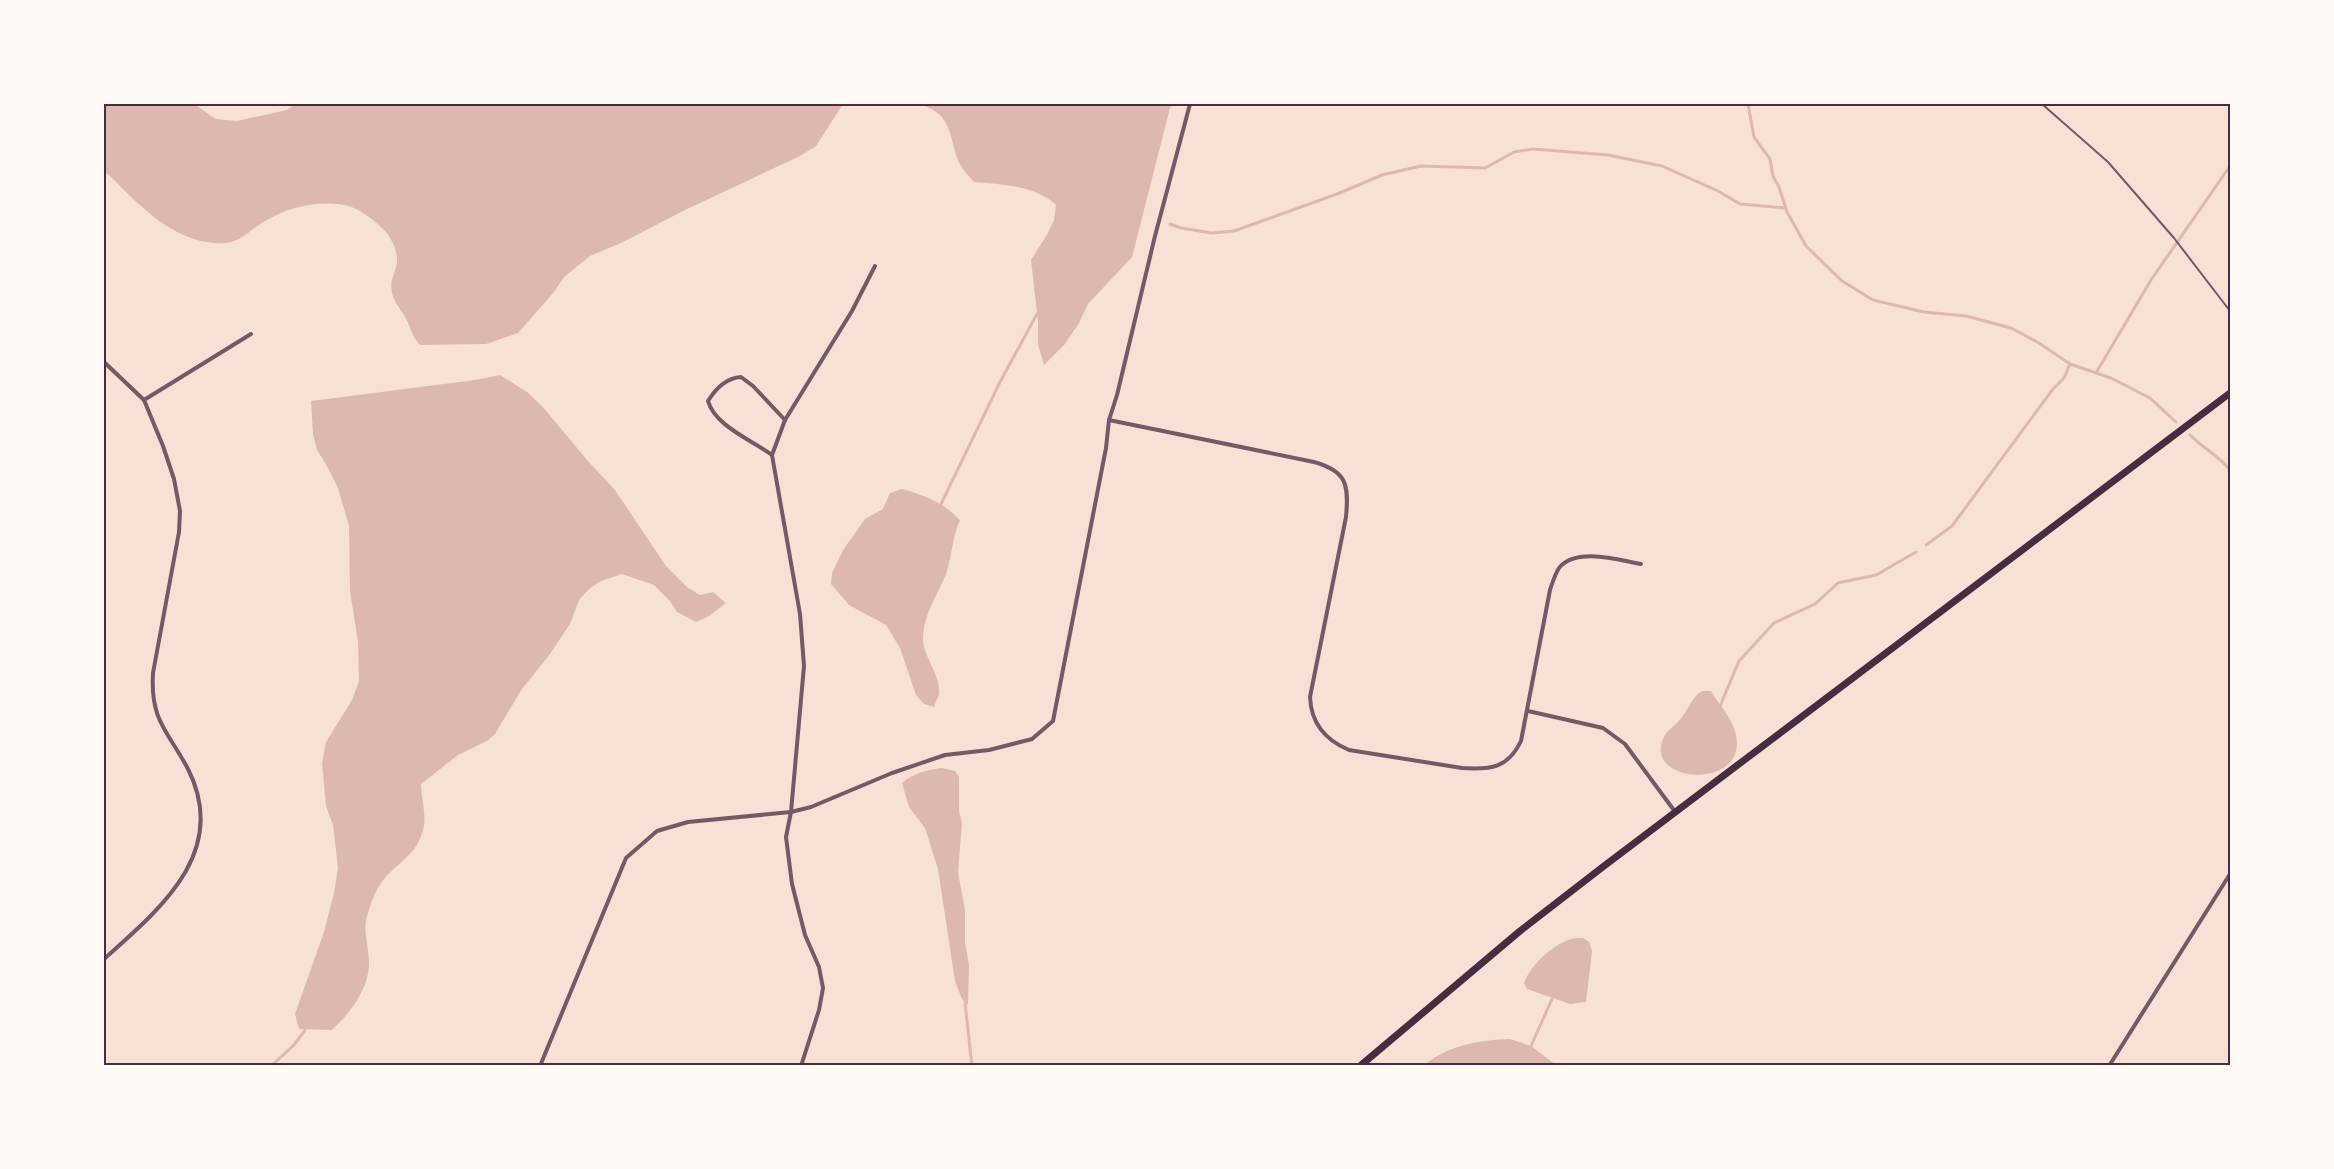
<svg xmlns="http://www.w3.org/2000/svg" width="2334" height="1169" viewBox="0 0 2334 1169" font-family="'DejaVu Sans',sans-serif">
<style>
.water{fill:#dcb8b0}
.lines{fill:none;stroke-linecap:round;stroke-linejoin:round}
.stream{stroke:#dcb8b0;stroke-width:3}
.service{stroke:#755966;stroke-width:2}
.minor{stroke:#755966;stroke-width:4}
.primary{stroke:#4a2c40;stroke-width:7}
.neatline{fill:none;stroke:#4a2c40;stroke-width:2}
</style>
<rect width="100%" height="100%" fill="#f7e1d7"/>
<g class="water">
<path d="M104,104H194L216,119L237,121L287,110L295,104H843L816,146L800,156L685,210L621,243L590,256L564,277L554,292L518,333L486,344L420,345C410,333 412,329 405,317C401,310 394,302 392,293C390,279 393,279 396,267C400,255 392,238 384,230C374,220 359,208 345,205C318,200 286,207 262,223C243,235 239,245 214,243C171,240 137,203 109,175L104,172Z"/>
<path d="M918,104H1171L1132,257L1088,304L1079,323L1065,344L1044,365L1038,345V321L1031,260L1048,233L1054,220L1056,205C1037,186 1000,184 974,182C968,175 960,167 957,158C949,132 950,112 918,104Z"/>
<path d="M500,375L527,392L542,406L587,460L615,490L666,566L687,587L700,595L713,592L726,603L709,616L696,622L677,612L669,600L654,585L622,574L601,581L589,589L579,600L570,624L550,654L522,689L495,734L487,741L458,755L421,784C421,797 426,813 424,825C419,856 397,861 381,883C375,891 371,903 368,913C362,928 369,947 369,963C369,989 350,1013 332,1030L299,1029L295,1014L324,932L334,893L338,868L333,825L326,806L322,763L326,742L352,700L359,681L358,642L350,591L349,526L338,488L327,466L317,450L313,434L311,401L475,380Z"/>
<path d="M902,489C924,495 944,503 960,520C952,538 952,556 946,574C938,594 924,614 923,636C922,657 941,674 939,694C938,698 935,703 934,707L924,704L916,695L900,648L886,625L849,605L831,584L832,573L843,550L865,519L883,509L890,493Z"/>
<path d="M1703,691H1711C1719,705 1733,719 1736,735C1748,792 1638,784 1665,735C1668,730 1674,726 1678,722C1688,712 1692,695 1703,691Z"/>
<path d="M942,768L955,771L959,777V811L962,823L958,872L965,910V942L969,965L968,1005L962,999L955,981L938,869L925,828L909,807L902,783C913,773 927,770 942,768Z"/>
<path d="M1575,938H1583L1589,942L1592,951L1586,1002L1570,1004L1527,989L1524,983C1531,964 1555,942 1575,938Z"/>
<path d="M1510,1039L1531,1046L1556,1065H1424C1449,1045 1479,1040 1510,1039Z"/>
</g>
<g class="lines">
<g class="stream">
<polyline points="1748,104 1754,137 1770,159 1773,176 1779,187 1787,212 1806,246 1842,281 1873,300 1924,312 1966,316 2011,328 2039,343 2070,364 2111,378 2150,398 2176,422"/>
<polyline points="1170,224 1181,228 1212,233 1234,231 1337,194 1382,175 1421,166 1485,168 1514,152 1533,149 1608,155 1662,166 1718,191 1740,204 1785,208"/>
<polyline points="2096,373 2151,280 2230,166"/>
<path d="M2190,435C2203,448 2219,456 2230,470"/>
<polyline points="941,504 1000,382 1037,314"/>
<polyline points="1926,545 1952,526 2053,389 2064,378 2070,364"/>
<polyline points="1720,706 1739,661 1774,623 1815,604 1838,583 1876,575 1916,552"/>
<polyline points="965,1003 972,1066"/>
<polyline points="1531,1046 1552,999"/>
<polyline points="271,1066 294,1045 305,1030"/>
</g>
<polyline class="service" points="2042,104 2108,162 2174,238 2230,311"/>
<g class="minor">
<path d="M104,362L144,400L163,446L174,479L180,511L179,532L153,673C150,721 168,731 188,769C230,852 160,909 104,959"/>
<polyline points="144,400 251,334"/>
<path d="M1109,420L1314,462C1347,471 1349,485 1346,517L1310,697C1311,723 1325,740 1349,750L1462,768C1491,770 1508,768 1521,741L1550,590C1552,584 1555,574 1559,568C1576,547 1619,560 1641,564"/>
<path d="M772,455C752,440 715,426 708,401C716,388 726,378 741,377L753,386L785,420"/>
<polyline points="1528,711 1603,728 1625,744 1676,813"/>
<polyline points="540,1066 626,858 657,831 688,822 791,812 811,807 892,773 945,755 989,750 1032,739 1053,721 1106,448 1109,420 1117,395 1155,236 1190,104"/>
<polyline points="801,1066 819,1010 823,988 819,967 805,935 792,884 786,837 791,812 804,666 800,614 772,455 785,420 852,311 875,266"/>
<polyline points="2109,1066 2230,874"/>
</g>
<polyline class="primary" points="1360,1066 1520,931 1604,866 2230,393"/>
</g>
<rect width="2334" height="1169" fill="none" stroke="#fffaf5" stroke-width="210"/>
<rect x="105" y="105" width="2124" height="959" class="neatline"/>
</svg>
